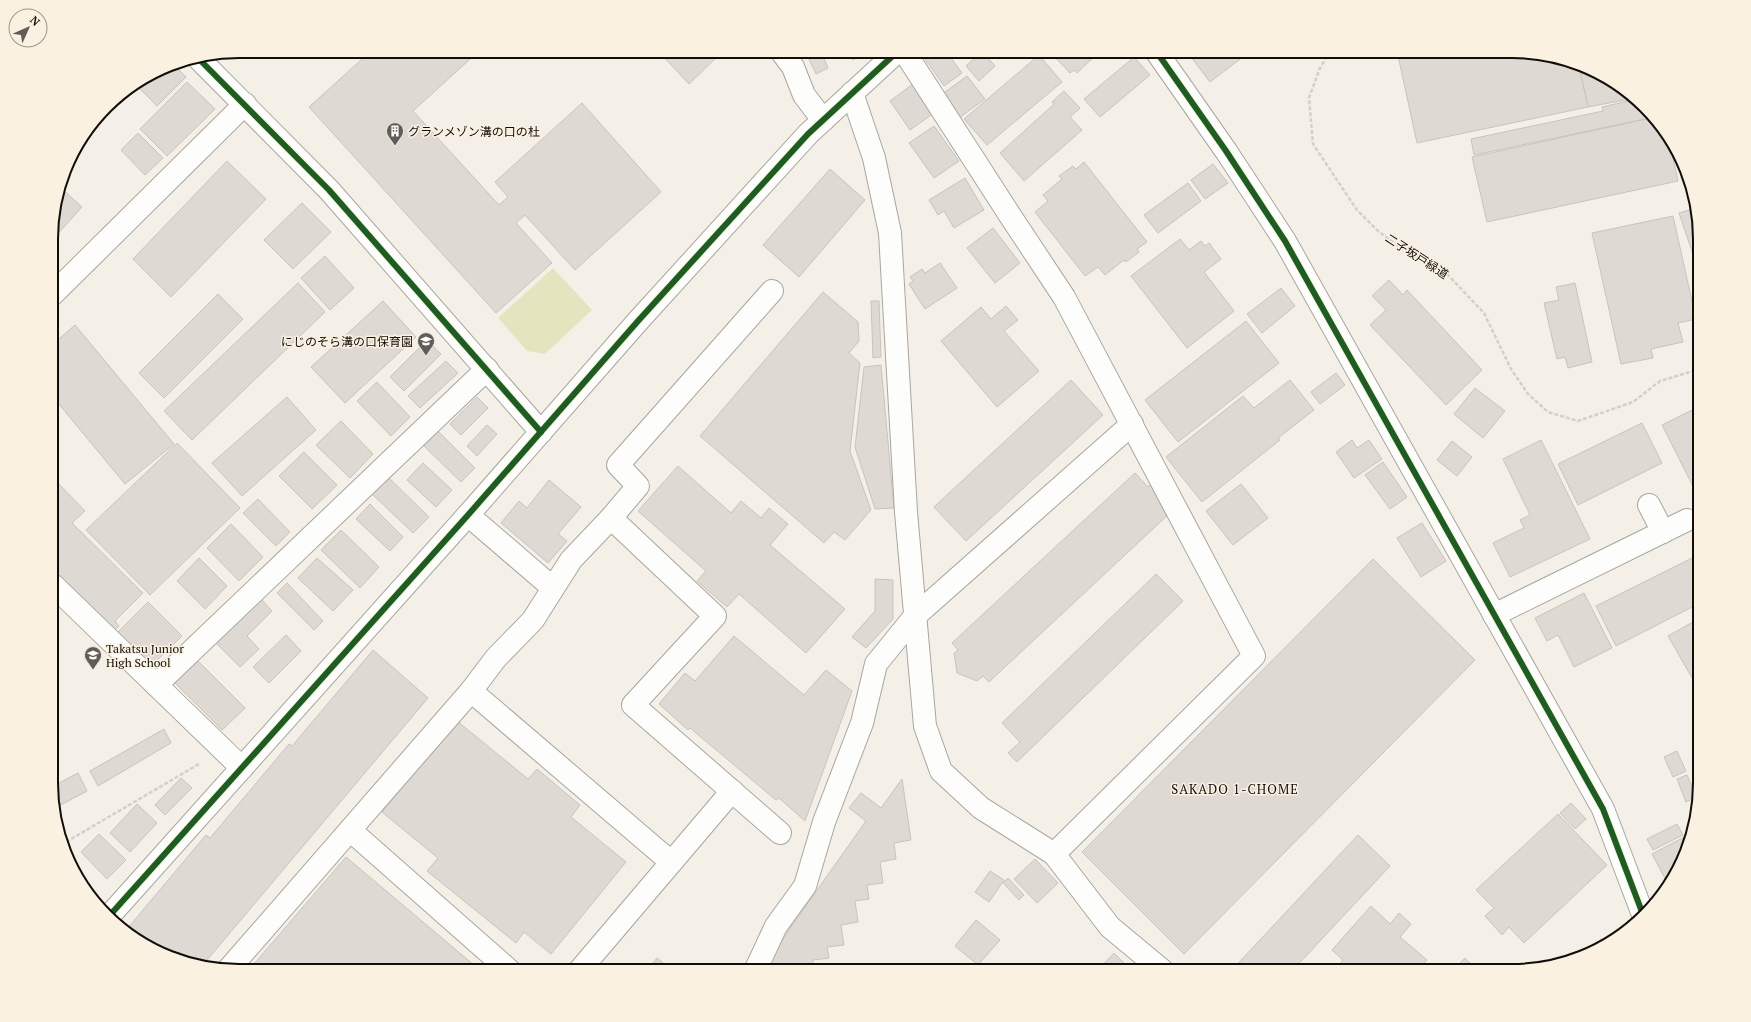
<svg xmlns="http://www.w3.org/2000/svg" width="1751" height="1022" viewBox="0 0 1751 1022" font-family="'PT Serif','Noto Sans JP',serif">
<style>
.green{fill:#e4e5bf}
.building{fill:#dfd9d4;stroke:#c9c3be}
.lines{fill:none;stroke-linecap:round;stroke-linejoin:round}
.minor-casing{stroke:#a9a69f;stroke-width:24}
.path{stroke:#d1d0ce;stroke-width:2.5;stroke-dasharray:4 2;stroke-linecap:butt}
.minor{stroke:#fdfdfb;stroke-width:22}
.cycleway-casing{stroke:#faf1e1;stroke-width:8}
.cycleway{stroke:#1b5e20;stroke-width:6}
.labels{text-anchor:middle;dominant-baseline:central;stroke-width:3;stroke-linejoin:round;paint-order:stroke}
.poi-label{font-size:12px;fill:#110e09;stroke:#faf1e1;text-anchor:start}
.street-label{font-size:12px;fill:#110e09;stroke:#faf1e1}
.neighbourhood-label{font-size:13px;letter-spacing:1px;fill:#110e09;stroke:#faf1e1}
.rim{fill:none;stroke:#110e09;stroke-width:2}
</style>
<rect width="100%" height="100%" fill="#f4f0e7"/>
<polygon class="green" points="553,268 592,310 545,354 527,351 498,318"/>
<g class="building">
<polygon points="371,51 479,51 413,111 499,205 508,197 495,182 582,103 661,192 575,270 525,215 516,223 552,263 496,313 309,107"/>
<polygon points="658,51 723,51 689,84"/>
<polygon points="805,51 821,51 828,68 816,74"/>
<polygon points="847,51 865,51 853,60"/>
<polygon points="923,51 946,51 962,73 944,86 921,53"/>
<polygon points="982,51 995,66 979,81 966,66"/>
<polygon points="1049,51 1100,51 1077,73 1074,70 1070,73"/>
<polygon points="1191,51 1247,51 1248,53 1210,82 1188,53"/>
<polygon points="1397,51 1512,51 1561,57 1579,65 1588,107 1417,143"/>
<polygon points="1039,55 1062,82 987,145 964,119"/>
<polygon points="1134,57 1150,75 1100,117 1084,99"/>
<polygon points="173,64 186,77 157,106 136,85 167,65"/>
<polygon points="1579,65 1606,76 1630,99 1588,107"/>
<polygon points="967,76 985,99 959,118 941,95"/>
<polygon points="187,82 215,109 167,156 140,129"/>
<polygon points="913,84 934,113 910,130 890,101"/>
<polygon points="1064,91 1080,108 1070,117 1082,130 1024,181 1000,153 1054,104 1052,102"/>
<polygon points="1632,100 1650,118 1474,155 1471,139 1603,111 1602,107"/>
<polygon points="1651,118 1668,135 1678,181 1487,222 1472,157"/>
<polygon points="934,126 959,161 934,178 909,143"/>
<polygon points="138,133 163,158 145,175 121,150"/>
<polygon points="227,161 266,199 171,297 133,259"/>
<polygon points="1084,162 1147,242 1137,249 1139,252 1126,262 1124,260 1105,275 1098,267 1085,276 1035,212 1048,201 1043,195 1062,179 1059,176 1073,166 1076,169"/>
<polygon points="1213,164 1228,183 1205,199 1191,180"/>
<polygon points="830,169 865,200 799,277 763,245"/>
<polygon points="965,178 984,210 954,228 944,211 938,215 929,200"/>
<polygon points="1188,183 1201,201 1158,233 1144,215"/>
<polygon points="61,188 82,207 53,239 53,215"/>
<polygon points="302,203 331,232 293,269 264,240"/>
<polygon points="1696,208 1700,227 1700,275 1679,213"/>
<polygon points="1673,216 1696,319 1678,323 1683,342 1651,349 1653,358 1621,364 1592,233"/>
<polygon points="993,228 1020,263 995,283 967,248"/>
<polygon points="1180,239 1189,250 1201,241 1205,246 1209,243 1221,259 1204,272 1234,311 1187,348 1131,276"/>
<polygon points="325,256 354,288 330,310 301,278"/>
<polygon points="940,263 957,288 925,309 909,284 913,281 910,277 922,269 925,273"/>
<polygon points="1389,280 1403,295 1407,290 1482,370 1446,405 1370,325 1386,310 1372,296"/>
<polygon points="298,283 325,312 192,440 164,411"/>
<polygon points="1575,283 1592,362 1568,368 1565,357 1557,359 1544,303 1559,300 1556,287"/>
<polygon points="1281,288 1295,306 1262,333 1247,314"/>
<polygon points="823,292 858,322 859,341 849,353 860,363 850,451 871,510 845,540 834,532 824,543 700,436"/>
<polygon points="218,294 243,319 164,398 139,373"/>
<polygon points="383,301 416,337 345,403 311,367"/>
<polygon points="871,301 879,301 881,357 873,358"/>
<polygon points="1006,306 1018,320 1004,331 1039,371 997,407 941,341 981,307 991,319"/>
<polygon points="1246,321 1279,363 1178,442 1145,400"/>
<polygon points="75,325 174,444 125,484 53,397 53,344"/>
<polygon points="427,340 441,354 404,391 390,377"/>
<polygon points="446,361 458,373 420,408 408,396"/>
<polygon points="881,365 894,508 875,509 855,447 864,367"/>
<polygon points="1336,373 1345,385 1320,404 1311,392"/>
<polygon points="1071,380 1103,415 966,541 934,507"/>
<polygon points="1290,380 1314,410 1278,438 1280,440 1202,502 1166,457 1243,396 1254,408"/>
<polygon points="377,382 410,417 391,436 357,401"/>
<polygon points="1475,388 1505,411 1483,438 1454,414"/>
<polygon points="287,397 316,430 242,496 212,463"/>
<polygon points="477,397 488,408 461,435 450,424"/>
<polygon points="1700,406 1700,500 1662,425"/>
<polygon points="341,421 373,454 350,478 316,445"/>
<polygon points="1642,423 1662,463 1578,505 1558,464"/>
<polygon points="487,425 497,434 477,456 467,446"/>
<polygon points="436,429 475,468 461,482 422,444"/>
<polygon points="1352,440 1357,448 1369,440 1382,459 1354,478 1336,452"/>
<polygon points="1541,440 1590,539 1510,577 1493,543 1524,528 1520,520 1530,515 1503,459"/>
<polygon points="1452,441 1472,457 1457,476 1437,460"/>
<polygon points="177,443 240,508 150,595 86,530"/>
<polygon points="304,452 337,485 312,509 279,476"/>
<polygon points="1383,462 1407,497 1390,509 1365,475"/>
<polygon points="423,463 452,490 436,507 407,480"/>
<polygon points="678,466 731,513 741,501 761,518 769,508 788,524 770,545 845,609 806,653 739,594 727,607 697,581 706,571 638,511"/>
<polygon points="1135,473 1148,487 1150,485 1162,498 1159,501 1170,513 989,682 983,676 977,681 957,673 954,653 958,650 952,643"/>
<polygon points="387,476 429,517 413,533 371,493"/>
<polygon points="549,480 581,507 558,534 567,541 548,563 501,523 519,501 527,508"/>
<polygon points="58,483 85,511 72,523 143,593 115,621 119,626 112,633 53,575 53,488"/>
<polygon points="1241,484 1268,518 1233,545 1206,511"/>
<polygon points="258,499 290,532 276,546 243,513"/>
<polygon points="370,504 403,537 390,551 356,519"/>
<polygon points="1422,523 1446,561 1421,577 1397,538"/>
<polygon points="231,524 263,557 239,581 207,548"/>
<polygon points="341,530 379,567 360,588 321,550"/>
<polygon points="1700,554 1700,603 1616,646 1596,606"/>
<polygon points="199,558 227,586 205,609 177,581"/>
<polygon points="317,558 353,590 333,611 298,578"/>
<polygon points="1373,559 1475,660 1184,954 1082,852"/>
<polygon points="1156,574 1183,601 1017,762 1008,753 1020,742 1002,723"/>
<polygon points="875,579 893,580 893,619 866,648 852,637 875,611"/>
<polygon points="287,583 323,621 314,630 277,593"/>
<polygon points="1584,593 1612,648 1574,667 1558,635 1547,641 1535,618"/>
<polygon points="261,599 272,611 247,636 259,649 240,667 216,643"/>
<polygon points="148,602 182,636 150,667 117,633"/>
<polygon points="1700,618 1700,689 1699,690 1668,636"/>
<polygon points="286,635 301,651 269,683 253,667"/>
<polygon points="734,636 804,695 826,670 852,691 805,821 779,798 776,800 690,728 688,730 659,704 685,673 695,681"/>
<polygon points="373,650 428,698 202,966 191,965 145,946 127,929 206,835 210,838 289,744 292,746"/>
<polygon points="196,659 245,708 222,730 173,681"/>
<polygon points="457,721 528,779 537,769 580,805 571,817 626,862 551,954 524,932 516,943 427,871 438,858 382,812"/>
<polygon points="164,729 171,743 98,786 90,771"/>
<polygon points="1677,751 1686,771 1673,777 1664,757"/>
<polygon points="1699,764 1700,766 1700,784 1692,768"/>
<polygon points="78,773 87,791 53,809 53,786"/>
<polygon points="1687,775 1697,797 1686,802 1677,779"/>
<polygon points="181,778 192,788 165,815 155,805"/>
<polygon points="902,779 911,840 894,843 896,859 880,862 883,883 867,885 869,899 855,901 858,922 841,925 844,945 827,947 829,958 813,960 814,971 764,971 788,931 866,821 849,808 861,793 881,808"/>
<polygon points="1571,803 1586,819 1575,829 1560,813"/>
<polygon points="137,804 157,823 130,852 110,833"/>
<polygon points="1558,814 1607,865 1524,943 1509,927 1502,935 1485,916 1494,908 1476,890"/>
<polygon points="1677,824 1683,835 1653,850 1647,839"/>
<polygon points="99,834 126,860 107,879 81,852"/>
<polygon points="1358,835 1390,866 1292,971 1231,971"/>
<polygon points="1688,835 1675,877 1668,884 1652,854"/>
<polygon points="346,857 481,971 248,971"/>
<polygon points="1035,859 1058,883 1037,903 1014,879"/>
<polygon points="990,871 1004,880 989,902 975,892"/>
<polygon points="78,874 92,888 88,892 83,888"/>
<polygon points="1008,878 1024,895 1019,900 1003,883"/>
<polygon points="1371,906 1390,924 1399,913 1411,924 1400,937 1427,960 1417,971 1334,971 1343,960 1332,950"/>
<polygon points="976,920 1000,940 978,965 955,946"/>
<polygon points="1114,953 1132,971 1097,971"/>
<polygon points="657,958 673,971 646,971"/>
<polygon points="1465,958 1477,971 1460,971 1457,966"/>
</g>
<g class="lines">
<g class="minor-casing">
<g id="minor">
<polyline points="781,51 793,67 804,95 823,120"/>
<polyline points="904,51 1011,217 1064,297 1254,656 1054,854"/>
<polyline points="1156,51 1226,151 1285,241 1603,809 1642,912"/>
<polyline points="199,59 329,190 541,432"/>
<polyline points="852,93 874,158 890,233 906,512 925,726 941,771 981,808 1054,854 1110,927 1163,971"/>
<polyline points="53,294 245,104"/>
<polyline points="1649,505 1663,532"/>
<polyline points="468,515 553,588"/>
<polyline points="611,518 715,616 633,705 780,833"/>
<polyline points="53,585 242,768"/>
<polyline points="1494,615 1687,520"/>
<polyline points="156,685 487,369"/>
<polyline points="471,691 671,862"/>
<polyline points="350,830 510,971"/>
<polyline points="111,914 468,515 638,321 808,134 898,51"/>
<polyline points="228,970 471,691 496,658 533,620 571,560 611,518 638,486 618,465 772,291"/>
<polyline points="579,971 732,791"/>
<polyline points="755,971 776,926 805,886 824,822 862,723 876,664 915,616 1132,424"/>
</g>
</g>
<g class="path">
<polyline points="1330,51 1320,68 1309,98 1313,144 1357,210 1378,231 1402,249 1448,275 1484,313 1511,369 1528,394 1548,412 1578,421 1633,402 1660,381 1700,369"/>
<polyline points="66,842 199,764"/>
</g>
<use href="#minor" class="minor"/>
<g class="cycleway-casing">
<g id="cycleway">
<polyline points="1156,51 1226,151 1285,241 1603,809 1642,912"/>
<polyline points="199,59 329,190 541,432"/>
<polyline points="111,914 468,515 638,321 808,134 898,51"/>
</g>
</g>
<use href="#cycleway" class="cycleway"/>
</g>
<defs>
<g id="building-pin" transform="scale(0.9)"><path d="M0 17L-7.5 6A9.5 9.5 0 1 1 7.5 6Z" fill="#605d57" stroke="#faf1e1"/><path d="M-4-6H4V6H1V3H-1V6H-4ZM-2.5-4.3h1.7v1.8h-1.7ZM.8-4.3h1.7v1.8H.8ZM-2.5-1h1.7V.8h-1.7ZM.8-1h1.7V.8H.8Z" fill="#fff"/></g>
<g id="school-pin" transform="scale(0.9)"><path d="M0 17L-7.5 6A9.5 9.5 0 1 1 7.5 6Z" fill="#605d57" stroke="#faf1e1"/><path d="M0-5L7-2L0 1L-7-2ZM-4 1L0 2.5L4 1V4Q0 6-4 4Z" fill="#fff"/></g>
</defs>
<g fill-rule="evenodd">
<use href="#building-pin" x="395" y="131"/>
<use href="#school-pin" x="426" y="341"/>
<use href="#school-pin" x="93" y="655"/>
</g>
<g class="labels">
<g class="poi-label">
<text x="408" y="131">グランメゾン溝の口の杜</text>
<text x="413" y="341" text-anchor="end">にじのそら溝の口保育園</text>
<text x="106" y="648">Takatsu Junior<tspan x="106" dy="14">High School</tspan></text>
</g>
<g class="street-label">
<text transform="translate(1417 256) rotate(33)">二子坂戸緑道</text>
</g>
<g class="neighbourhood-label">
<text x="1235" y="789">SAKADO 1-CHOME</text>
</g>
</g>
<path d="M0 0H1751V1022H0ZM239 58H1512A181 181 0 0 1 1693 239V783A181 181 0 0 1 1512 964H239A181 181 0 0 1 58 783V239A181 181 0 0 1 239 58Z" fill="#faf1e1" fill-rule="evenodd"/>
<path class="rim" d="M239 58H1512A181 181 0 0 1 1693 239V783A181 181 0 0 1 1512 964H239A181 181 0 0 1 58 783V239A181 181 0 0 1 239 58Z"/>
<g transform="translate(28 28) rotate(45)"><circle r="19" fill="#faf1e1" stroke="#9d968b"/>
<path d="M0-3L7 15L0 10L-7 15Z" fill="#605d57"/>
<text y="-6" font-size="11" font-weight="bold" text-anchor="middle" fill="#110e09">N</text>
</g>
</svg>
